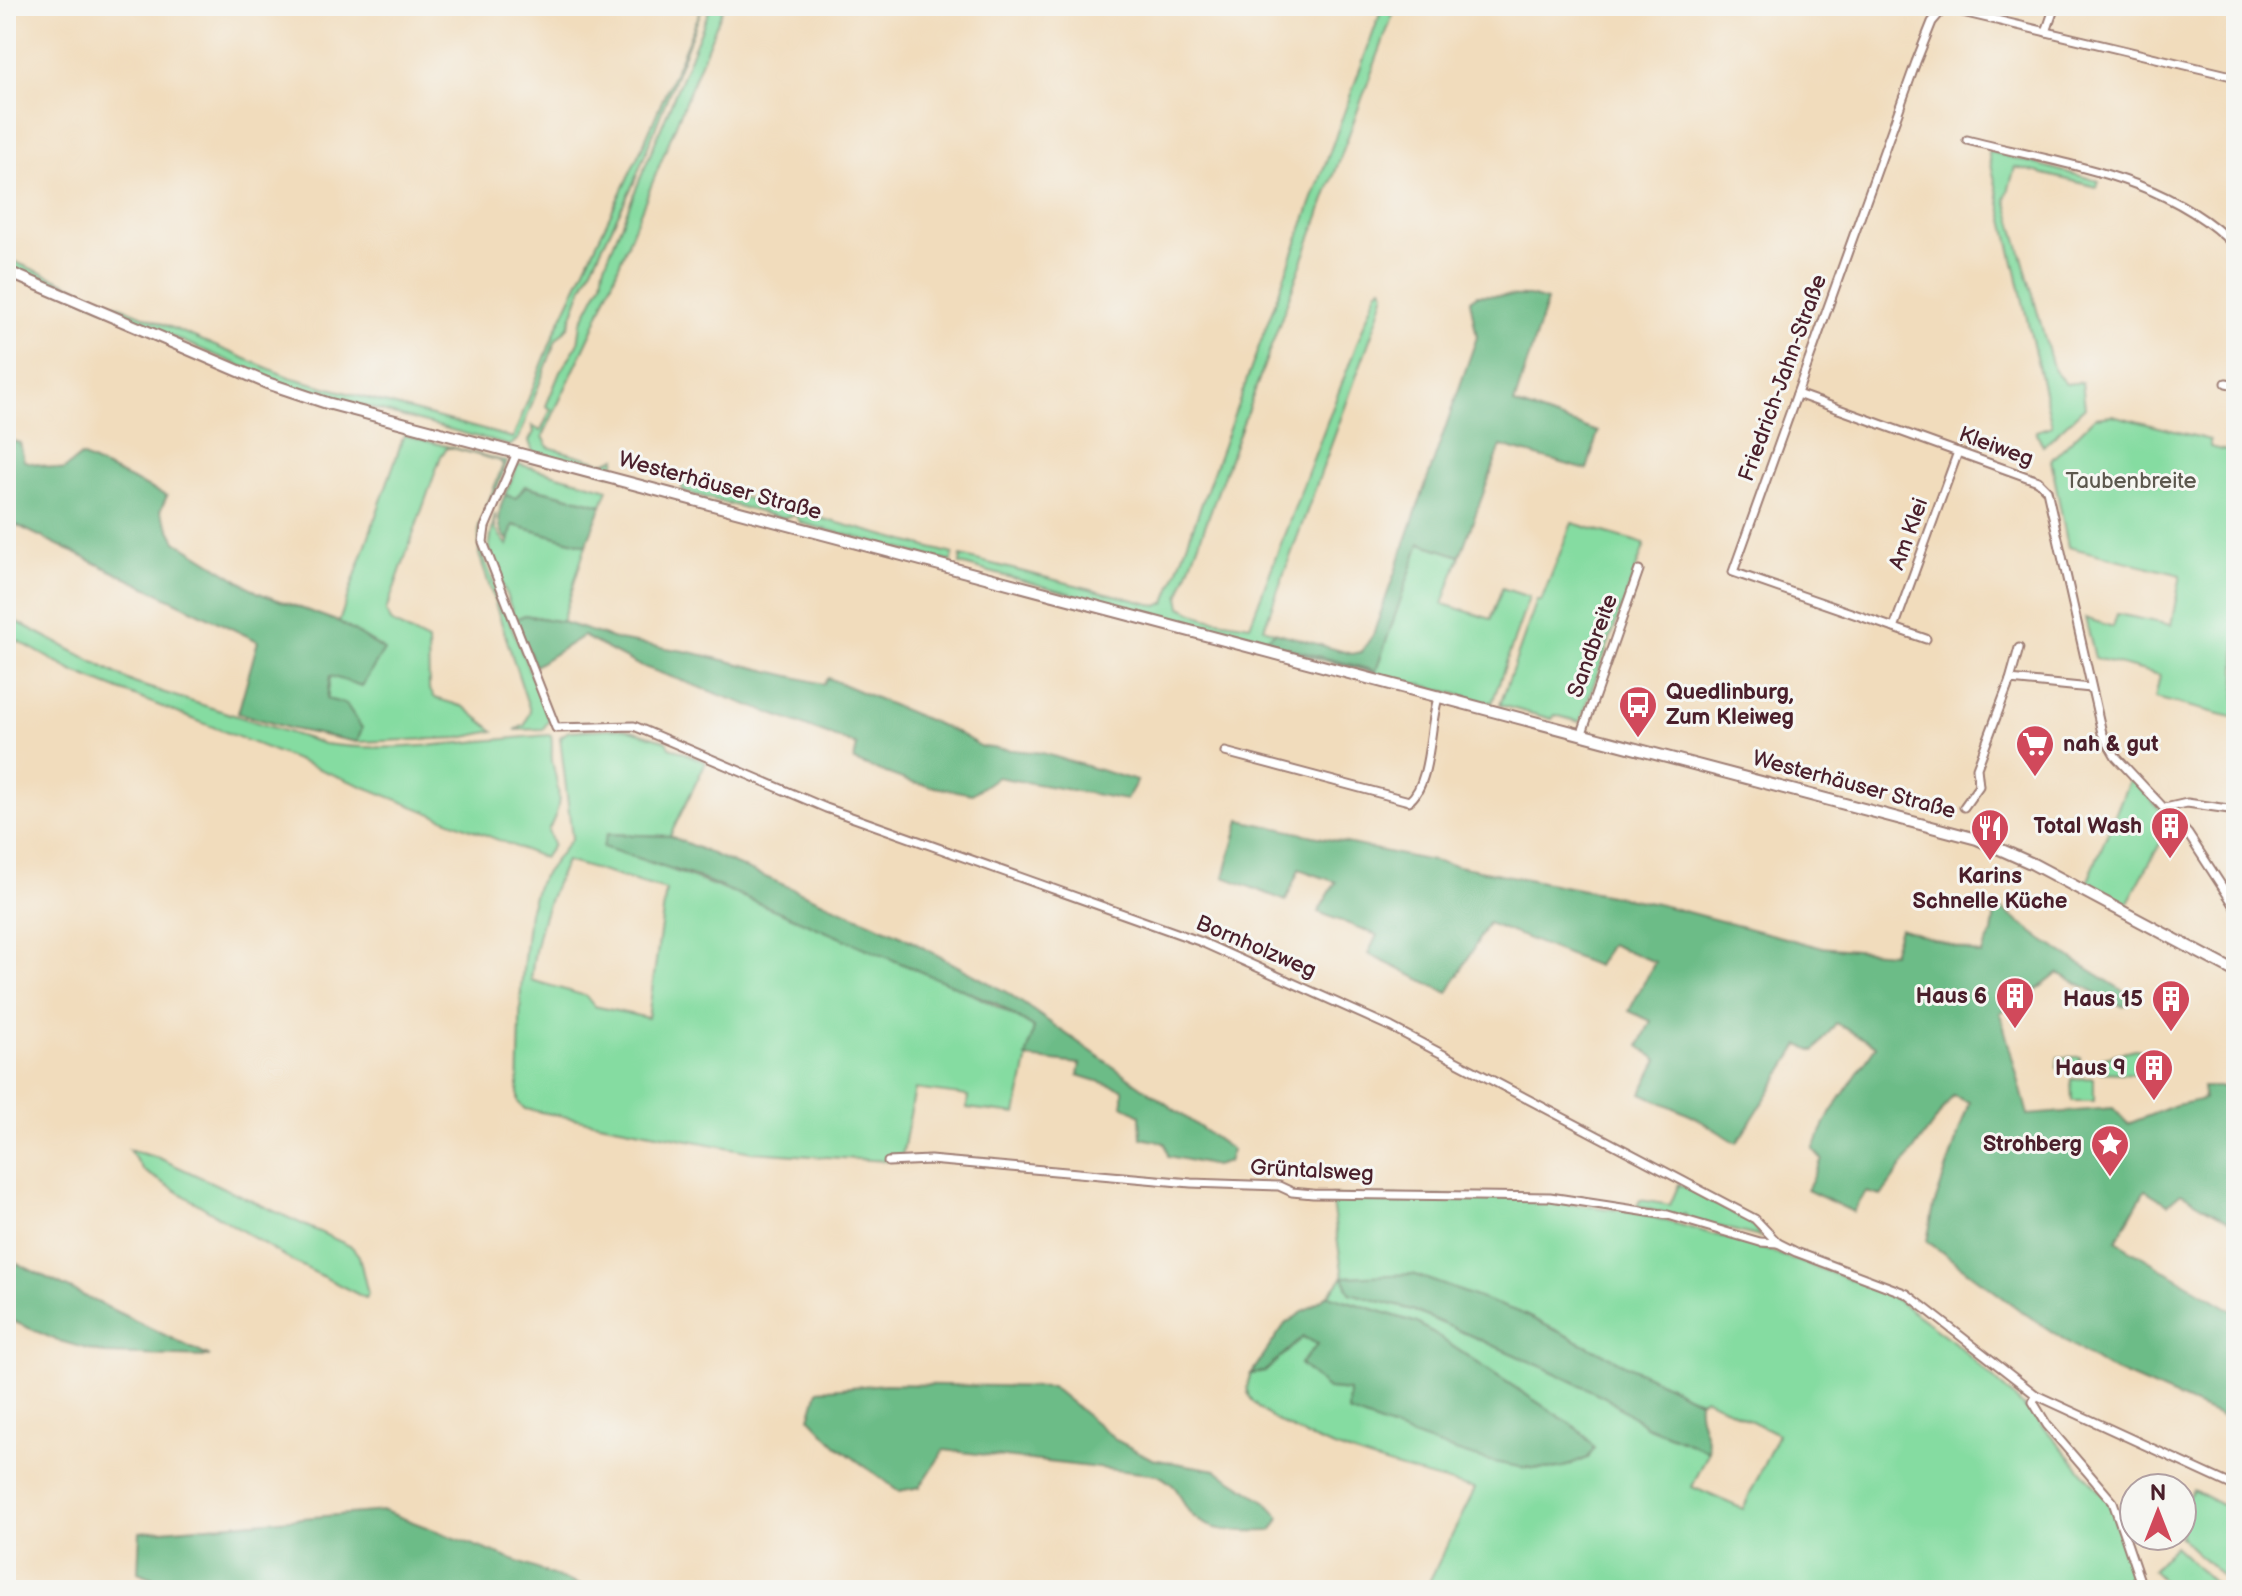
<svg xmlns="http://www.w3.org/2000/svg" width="2242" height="1596" viewBox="0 0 2242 1596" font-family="'Balsamiq Sans',sans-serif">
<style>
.green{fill:#85dca1;stroke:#687e66;stroke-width:2;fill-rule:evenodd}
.forest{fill:#6cbc87;stroke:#5b6e59;stroke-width:2}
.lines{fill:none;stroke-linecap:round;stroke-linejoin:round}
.street-casing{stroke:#9e7e74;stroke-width:11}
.secondary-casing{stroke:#9e7e74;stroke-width:14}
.street{stroke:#fff;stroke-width:7}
.secondary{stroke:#fff;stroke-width:10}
.labels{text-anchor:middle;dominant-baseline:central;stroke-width:6;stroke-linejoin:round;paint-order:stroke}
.street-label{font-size:22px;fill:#4a1f2b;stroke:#f6f6f2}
.park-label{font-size:22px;fill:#5c584e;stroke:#f6f6f2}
.poi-label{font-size:22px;font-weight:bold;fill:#4a1f2b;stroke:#f6f6f2;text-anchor:end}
</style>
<rect width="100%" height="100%" fill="#f6f6f2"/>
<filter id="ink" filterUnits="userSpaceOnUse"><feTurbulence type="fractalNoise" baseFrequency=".0125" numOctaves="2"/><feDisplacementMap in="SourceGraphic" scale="16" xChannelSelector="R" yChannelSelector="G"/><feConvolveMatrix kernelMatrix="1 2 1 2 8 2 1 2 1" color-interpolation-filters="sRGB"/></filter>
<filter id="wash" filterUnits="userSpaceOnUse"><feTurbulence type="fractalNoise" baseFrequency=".006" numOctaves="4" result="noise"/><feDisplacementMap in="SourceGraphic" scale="32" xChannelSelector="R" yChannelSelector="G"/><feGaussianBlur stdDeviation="1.8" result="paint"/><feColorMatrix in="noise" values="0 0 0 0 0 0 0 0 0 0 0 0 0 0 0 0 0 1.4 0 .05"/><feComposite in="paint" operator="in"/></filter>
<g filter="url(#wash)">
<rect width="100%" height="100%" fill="#f1dcbc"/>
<g class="green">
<polygon points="703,6 634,182 583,286 568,327 556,340 519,438 510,446 283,384 65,291 66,285 60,282 57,288 6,266 6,258 289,377 513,438 555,332 644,143"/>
<polygon points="711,6 724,6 593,329 543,436 548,447 604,463 616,458 612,474 533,452 529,441 534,432 532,426 541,431 551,409 546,406 560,372 578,344 581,323 602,282 604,267"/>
<polygon points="1383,6 1396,6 1179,597 1181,607 1205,618 1250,625 1377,291 1382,287 1385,292 1377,320 1264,628 1275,632 1264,642 1375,671 1420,543 1460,556 1443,604 1491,619 1502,588 1529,597 1492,703 1260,644 1257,636 1252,642 960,564 961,556 1158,606 1166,602"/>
<polygon points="1988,151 2099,181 2097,187 2015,167 2006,199 2054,371 2066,384 2082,382 2085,407 2043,446 2036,431 2052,426"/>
<polygon points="2112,415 2210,440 2210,447 2236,453 2236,718 2155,698 2160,675 2095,658 2085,618 2113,627 2117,614 2171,625 2181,575 2068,547 2051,460 2095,417"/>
<polygon points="404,435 507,462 482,526 483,555 549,720 543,729 515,730 525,725 530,711 479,554 479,526 503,465 500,461 453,448 447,448 441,456 386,611 392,623 428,641 429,689 435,698 464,707 494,731 460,738 357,742 361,728 346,704 327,700 330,675 362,686 383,649 339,622"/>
<polygon points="518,464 608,489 602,505 525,486 516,499 505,495"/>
<polygon points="685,475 690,483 953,554 951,562 801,523 795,515 781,518 685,492 682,489"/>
<polygon points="495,514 495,529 508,546 513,525 586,545 562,622 525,615 515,619 489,548"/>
<polygon points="1572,523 1645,544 1580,722 1555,715 1552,719 1500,705 1537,600 1541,601"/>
<path d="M6,616L134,683L324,744C399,754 476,740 551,735C553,743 551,753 552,761C558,789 565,803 548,830L553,845L544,858L74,672L6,634Z"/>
<path d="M624,728L667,741L670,747L706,762L670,836L607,834L604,847C688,874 769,907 851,941C913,967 976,992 1034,1028L1016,1114L967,1108L968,1096L915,1089L902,1156L893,1154L886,1161L752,1152L525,1109L518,1102V1094L521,988L529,912L538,883L572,838L560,737L569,731ZM566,861L666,890L648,1018L594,1006L586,996L531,980C535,936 547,901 566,861Z"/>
<polygon points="2130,778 2172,822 2127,904 2087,883"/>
<polygon points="2135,1049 2141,1050 2141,1074 2100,1072 2101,1058"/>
<polygon points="2058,1057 2080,1057 2080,1069 2057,1068"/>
<polygon points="2094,1078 2094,1101 2072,1101 2071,1079"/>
<polygon points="129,1150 159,1158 352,1247 359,1256 368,1294 365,1298 290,1260 144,1171"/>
<polygon points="1679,1184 1752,1223 1760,1237 1692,1220 1684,1214 1681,1218 1637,1206 1640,1200 1670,1205"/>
<path d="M1331,1196L1515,1197L1634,1212L1755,1246L1886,1292L1954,1342L2037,1419L2102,1494L2114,1512L2135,1590H1425L1475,1489C1429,1477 1272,1438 1250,1397C1245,1389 1248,1382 1251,1374L1265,1372L1302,1337L1319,1344L1300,1364L1328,1388L1349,1391V1412C1405,1432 1499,1475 1558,1468C1568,1467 1579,1461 1588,1458L1594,1448L1581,1431L1417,1323L1328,1295L1343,1277ZM1350,1293L1521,1313L1699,1401L1705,1398L1778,1434L1743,1509L1692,1487L1709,1451L1646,1426L1605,1397L1545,1368L1412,1310Z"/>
<polygon points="2193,1490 2236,1512 2236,1581 2230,1584 2179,1536 2182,1536 2182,1505"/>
<polygon points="2174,1546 2222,1590 2173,1590 2152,1570"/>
</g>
<g class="forest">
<polygon points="1477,295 1529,296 1547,301 1514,404 1598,432 1587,470 1501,446 1460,556 1420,543 1376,671 1263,642 1275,632 1352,654 1361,652 1373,635 1477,337 1470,300"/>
<polygon points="6,439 20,443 24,461 63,470 81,456 167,496 160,511 176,541 259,593 339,622 384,650 362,686 330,676 327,699 346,704 362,728 357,742 292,729 238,713 258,641 6,520"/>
<path d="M525,486L602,505L586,545L513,525L509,541C495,530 498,510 505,495L516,498Z"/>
<polygon points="525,615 562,622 618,640 690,652 823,684 828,678 956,732 982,747 1042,753 1137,781 1126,800 997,777 972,794 913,783 854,761 857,745 636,664 583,636 535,666 515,619"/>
<path d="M1240,820L1406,856L1657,904L1819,947L1892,953L1900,928L1981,955L1992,933L1996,905L2044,941L2133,997L2124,1007L2058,973C2041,989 2020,999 2000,1013L2028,1115L2113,1108L2128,1124L2176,1105L2204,1099L2202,1087H2236V1225L2181,1193L2168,1204L2145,1190L2116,1241L2236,1313V1423L2104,1366L2021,1311L1927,1241L1934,1206L1969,1102L1953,1096L1881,1196L1866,1192L1853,1212L1807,1190L1822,1159L1813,1149L1831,1112L1876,1046L1836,1023L1815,1051L1799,1045L1737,1143L1694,1117L1641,1093L1658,1060L1639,1046L1651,1021L1629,1011L1655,962L1610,944L1597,966L1488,923L1448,993L1368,954L1377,935L1318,912L1336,882L1299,869L1286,901L1224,877Z"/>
<polygon points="607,834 670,836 900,935 1008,993 1232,1150 1228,1162 1215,1166 1168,1156 1165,1143 1141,1138 1140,1115 1123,1105 1123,1089 1078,1075 1080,1064 1026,1058 1034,1028 997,1004 697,877 603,847"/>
<polygon points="6,1258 210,1357 105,1354 56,1340 6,1318"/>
<path d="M1413,1274L1521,1313L1699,1401C1697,1421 1708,1432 1709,1451L1646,1426L1605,1397L1545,1368L1412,1310L1350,1293L1343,1277Z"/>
<path d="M1328,1295L1417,1323L1581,1431L1594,1448L1588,1458C1579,1461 1568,1467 1559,1468C1500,1475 1404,1432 1348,1412L1349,1391L1328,1389L1300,1364L1318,1344L1303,1337L1264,1372L1251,1374L1285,1324Z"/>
<path d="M885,1384L1052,1387L1118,1441L1152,1459L1216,1470L1265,1501L1280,1517L1271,1531C1246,1531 1213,1535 1193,1516C1176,1499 1186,1490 1158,1475L944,1450L920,1487L899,1491L837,1446L810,1418L818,1390Z"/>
<polygon points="384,1511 592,1590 182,1590 138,1572 140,1532"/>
</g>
</g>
<g filter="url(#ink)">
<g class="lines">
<g class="street-casing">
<g id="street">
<polyline points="1937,6 2236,77"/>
<polyline points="2046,32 2055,6"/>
<path d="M1967,140C2059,164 2167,175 2236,247"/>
<polyline points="2226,383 2236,385"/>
<polyline points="1797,394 2038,481 2047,490 2102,733 2116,757 2188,834 2236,908"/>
<polyline points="517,453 485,527 483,542 556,728 634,726 826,808 1199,941 1391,1027 1755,1219 1778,1243 1796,1252 1907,1294 2036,1395 2236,1487"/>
<polyline points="1894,628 1958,452"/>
<polyline points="1926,639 1733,572 1916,62 1932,22 1944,8"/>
<polyline points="2010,680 2019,648"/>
<polyline points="1582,733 1639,570"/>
<path d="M1225,752L1409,801C1432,784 1429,721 1439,695"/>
<polyline points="1964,807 1979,786 1977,768 2010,680 2091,688"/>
<polyline points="2165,808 2187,803 2236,810"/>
<polyline points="888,1162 930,1160 1191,1183 1279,1186 1292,1192 1313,1194 1550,1197 1668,1215 1760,1242 1778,1243"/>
<polyline points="2036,1395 2033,1402 2047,1425 2113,1502 2143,1590"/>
</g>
</g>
<g class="secondary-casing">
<polyline id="secondary" points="6,271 267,383 327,403 1977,839 2033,864 2236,972"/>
</g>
<use href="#street" class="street"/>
<use href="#secondary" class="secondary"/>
</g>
</g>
<defs>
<g id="bus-pin" transform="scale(2)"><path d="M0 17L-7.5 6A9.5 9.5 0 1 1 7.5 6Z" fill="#d1495b" stroke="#f6f6f2"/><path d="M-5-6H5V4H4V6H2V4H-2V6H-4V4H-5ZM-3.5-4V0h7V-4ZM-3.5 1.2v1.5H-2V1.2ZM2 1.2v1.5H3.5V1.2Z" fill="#fff"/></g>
<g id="supermarket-pin" transform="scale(2)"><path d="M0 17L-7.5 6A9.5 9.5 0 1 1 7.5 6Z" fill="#d1495b" stroke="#f6f6f2"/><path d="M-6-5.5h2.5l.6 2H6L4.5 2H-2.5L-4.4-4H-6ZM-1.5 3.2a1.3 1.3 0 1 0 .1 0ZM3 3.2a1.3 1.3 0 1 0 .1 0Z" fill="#fff"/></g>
<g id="building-pin" transform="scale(2)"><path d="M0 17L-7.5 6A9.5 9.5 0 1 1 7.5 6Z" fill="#d1495b" stroke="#f6f6f2"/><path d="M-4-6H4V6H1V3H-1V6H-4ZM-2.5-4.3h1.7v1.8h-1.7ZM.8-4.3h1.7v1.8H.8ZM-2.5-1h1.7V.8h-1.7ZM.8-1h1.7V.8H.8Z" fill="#fff"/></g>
<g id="restaurant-pin" transform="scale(2)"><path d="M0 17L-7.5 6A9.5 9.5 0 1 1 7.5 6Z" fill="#d1495b" stroke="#f6f6f2"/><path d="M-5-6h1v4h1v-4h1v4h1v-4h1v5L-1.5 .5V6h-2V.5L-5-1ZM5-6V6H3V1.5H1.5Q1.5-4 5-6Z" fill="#fff"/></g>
<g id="sight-pin" transform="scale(2)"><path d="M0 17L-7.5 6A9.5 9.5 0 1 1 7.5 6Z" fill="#d1495b" stroke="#f6f6f2"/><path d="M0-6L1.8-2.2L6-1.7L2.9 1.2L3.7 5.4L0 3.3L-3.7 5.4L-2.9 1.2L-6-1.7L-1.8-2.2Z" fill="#fff"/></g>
</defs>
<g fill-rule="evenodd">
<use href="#bus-pin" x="1638" y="705"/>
<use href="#supermarket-pin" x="2035" y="744"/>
<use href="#building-pin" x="2170" y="826"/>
<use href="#restaurant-pin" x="1990" y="828"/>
<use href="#building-pin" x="2015" y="996"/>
<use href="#building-pin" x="2171" y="999"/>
<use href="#building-pin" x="2154" y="1068"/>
<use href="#sight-pin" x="2110" y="1144"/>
</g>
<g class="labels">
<g class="street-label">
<text transform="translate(1783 378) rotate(-70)">Friedrich-Jahn-Straße</text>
<text transform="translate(1996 447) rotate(20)">Kleiweg</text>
<text transform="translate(720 486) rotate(15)">Westerhäuser Straße</text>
<text transform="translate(1909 534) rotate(-70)">Am Klei</text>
<text transform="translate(1593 646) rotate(-70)">Sandbreite</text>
<text transform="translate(1854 785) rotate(15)">Westerhäuser Straße</text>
<text transform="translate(1256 947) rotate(23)">Bornholzweg</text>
<text transform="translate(1312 1171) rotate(3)">Grüntalsweg</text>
</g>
<g class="park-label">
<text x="2131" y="481">Taubenbreite</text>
</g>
<g class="poi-label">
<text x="1666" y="692" text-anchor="start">Quedlinburg,<tspan x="1666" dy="25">Zum Kleiweg</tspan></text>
<text x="2063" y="744" text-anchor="start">nah &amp; gut</text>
<text x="2142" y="826">Total Wash</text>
<text x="1990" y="876" text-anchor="middle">Karins<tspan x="1990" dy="25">Schnelle Küche</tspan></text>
<text x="1987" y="996">Haus 6</text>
<text x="2143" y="999">Haus 15</text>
<text x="2126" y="1068">Haus 9</text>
<text x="2082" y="1144">Strohberg</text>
</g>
</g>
<rect width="2242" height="1596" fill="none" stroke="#f6f6f2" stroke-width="32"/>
<g transform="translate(2158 1512)"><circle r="38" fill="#f6f6f2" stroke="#b1a0a2" stroke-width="2"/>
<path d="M0-6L14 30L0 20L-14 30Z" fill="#d1495b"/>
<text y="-12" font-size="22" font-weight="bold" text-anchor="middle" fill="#4a1f2b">N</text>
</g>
</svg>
